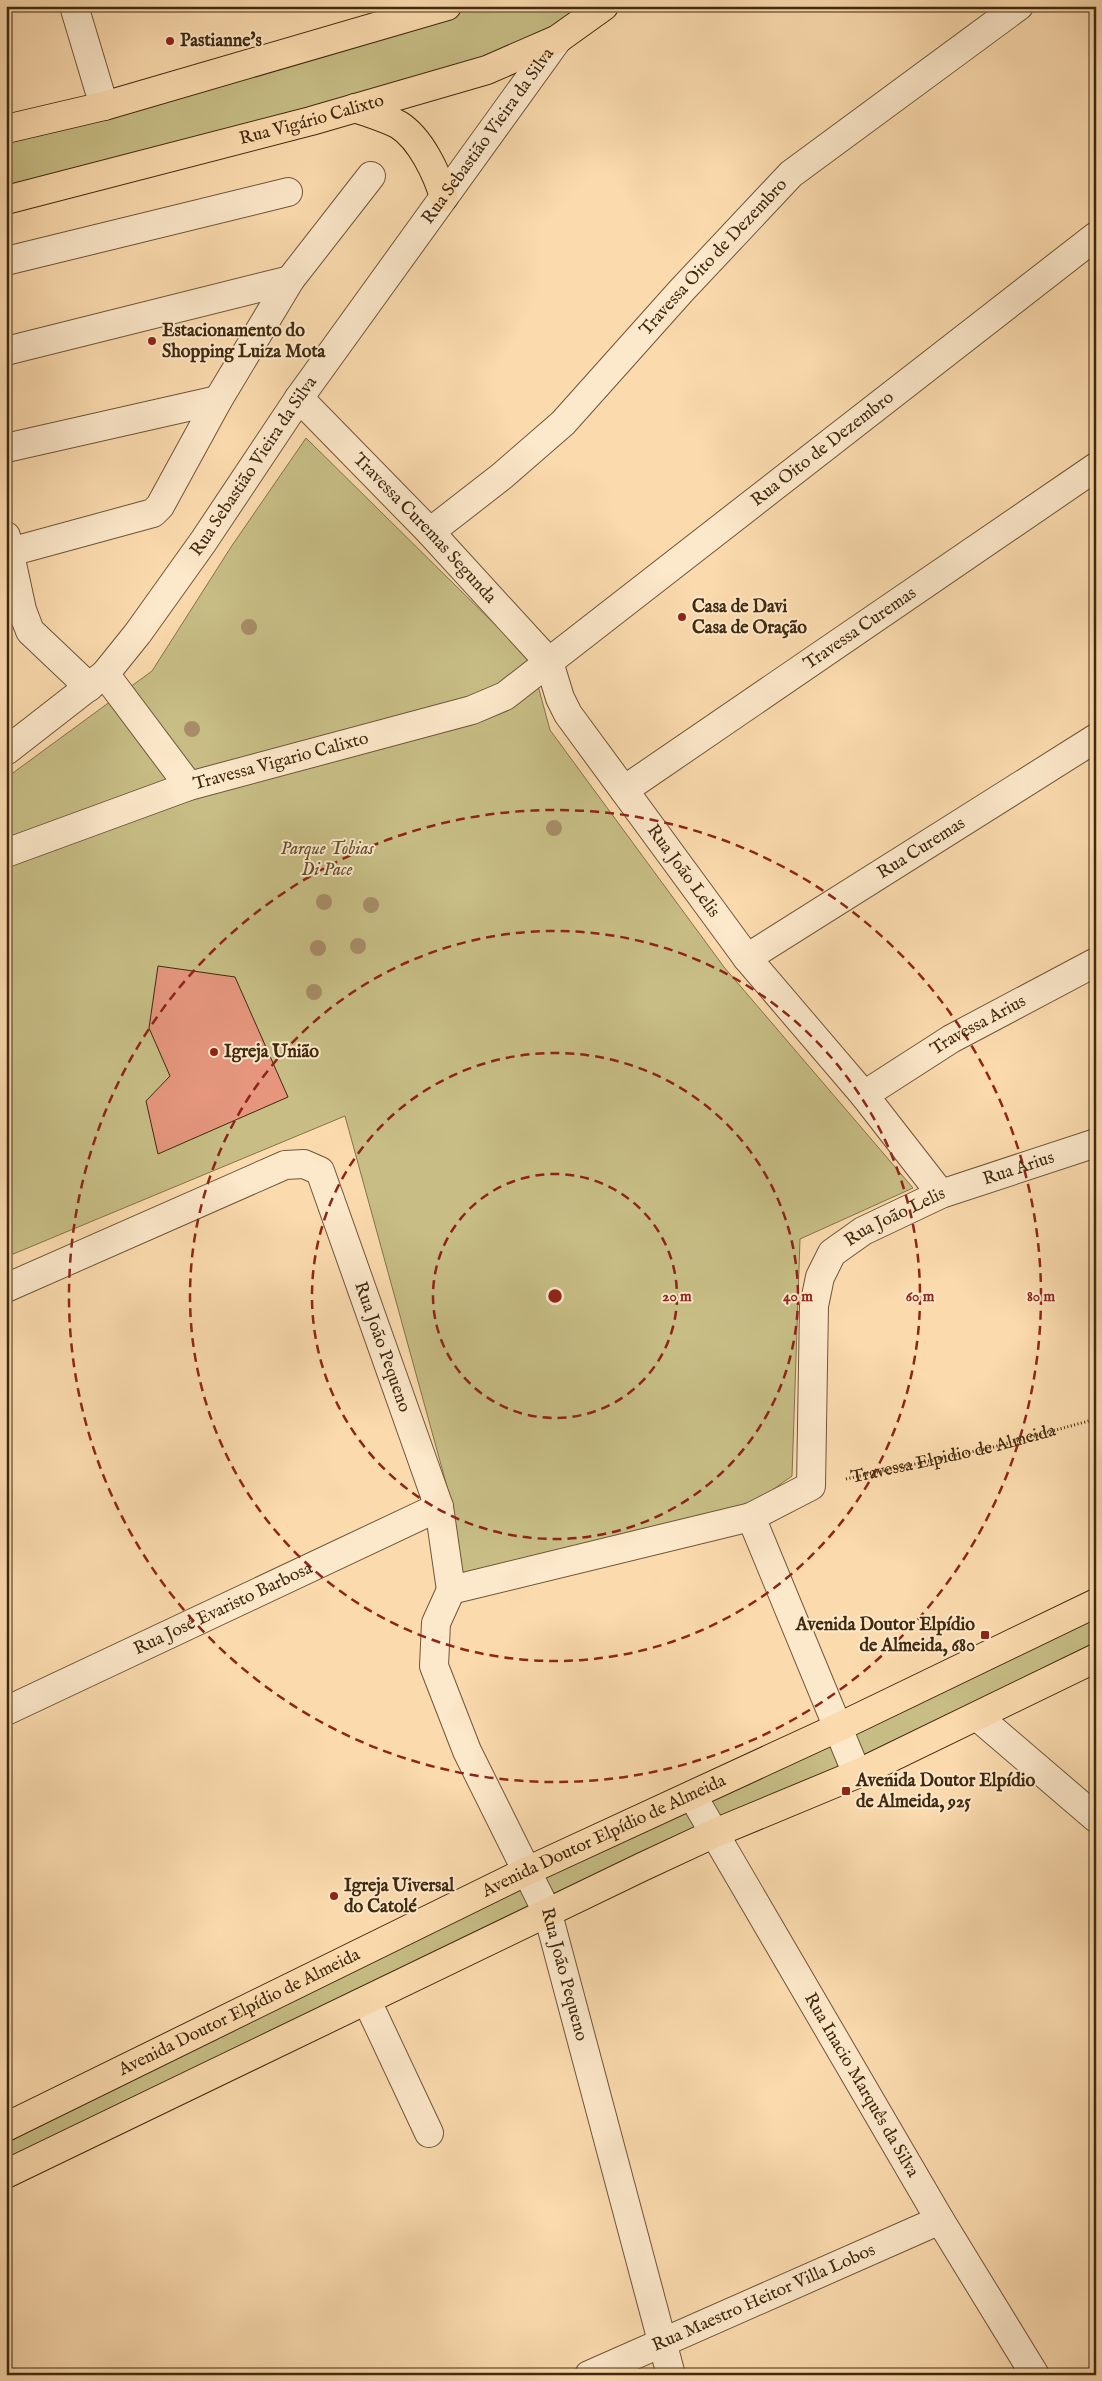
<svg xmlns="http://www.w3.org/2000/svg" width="1102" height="2381" viewBox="0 0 1102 2381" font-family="'IM FELL English',serif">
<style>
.green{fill:#c7bd85;stroke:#84734a}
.building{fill:#e5967d;stroke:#402910}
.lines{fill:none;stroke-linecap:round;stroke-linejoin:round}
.minor-casing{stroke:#6f5638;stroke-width:30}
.major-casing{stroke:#402910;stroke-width:30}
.path{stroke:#402910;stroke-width:3;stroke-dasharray:1 2.5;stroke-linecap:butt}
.minor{stroke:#fce8ca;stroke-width:28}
.major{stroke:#fbdbae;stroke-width:28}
.tree{fill:#a78d67}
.ring{fill:none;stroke:#8f2418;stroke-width:2.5;stroke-dasharray:9 6}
.poi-dot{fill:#8f2418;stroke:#fce8ca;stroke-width:2}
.labels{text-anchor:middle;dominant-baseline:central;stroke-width:4;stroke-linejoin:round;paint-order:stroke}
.poi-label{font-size:18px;font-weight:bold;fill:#402910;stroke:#fce8ca;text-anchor:start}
.street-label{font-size:18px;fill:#402910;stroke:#fce8ca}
.park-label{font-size:18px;font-style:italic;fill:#624e2d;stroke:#fce8ca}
.centre{fill:#8f2418;stroke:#fce8ca;stroke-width:2.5}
.ring-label{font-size:15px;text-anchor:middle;font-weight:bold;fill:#8f2418;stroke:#fce8ca;stroke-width:4;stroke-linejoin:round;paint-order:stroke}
</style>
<rect width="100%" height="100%" fill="#fbdbae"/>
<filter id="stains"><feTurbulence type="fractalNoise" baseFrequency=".004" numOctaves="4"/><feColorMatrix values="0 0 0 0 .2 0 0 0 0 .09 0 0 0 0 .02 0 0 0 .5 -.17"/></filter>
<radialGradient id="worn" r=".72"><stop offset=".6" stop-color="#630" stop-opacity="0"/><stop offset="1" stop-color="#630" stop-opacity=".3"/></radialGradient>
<g class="green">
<polygon points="476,6 589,6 498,57 6,189 6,135 259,72"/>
<polygon points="306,438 531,660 550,730 724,967 913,1188 800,1239 792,1476 747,1508 463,1575 451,1501 345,1116 6,1257 6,778 152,671 231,547"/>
<polygon points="1096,1611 1096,1647 861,1760 850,1730"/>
<polygon points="837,1735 850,1770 717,1826 700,1797"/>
<polygon points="690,1802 707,1830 550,1908 533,1873"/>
<polygon points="524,1879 541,1912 6,2167 6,2132"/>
</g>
<polygon class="building" points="158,966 235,977 288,1097 158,1154 146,1101 170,1076 149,1028"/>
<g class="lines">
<g class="minor-casing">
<g id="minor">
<polyline points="74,6 104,106"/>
<polyline points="6,261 288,192"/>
<polyline points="6,351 290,280"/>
<path id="s2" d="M299,398L430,532L549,662L560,698L568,714L747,958L864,1095L941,1194"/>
<polyline points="6,448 218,400"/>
<path id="s3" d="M430,532L502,476L563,423L681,291L791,174L1019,6"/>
<polyline points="6,536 22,610 30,631 89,687"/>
<polyline points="10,552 153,513 160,506 218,400 290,280 371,176"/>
<polyline points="105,674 189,786"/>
<path id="s4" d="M6,751L105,674L138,633L203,542L299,398L558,39"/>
<path id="s5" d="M624,790L1096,467"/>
<path id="s6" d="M6,853L189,786L472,710L505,696L1096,236"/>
<path id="s7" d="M747,958L1096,738"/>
<path id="s8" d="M864,1095L951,1039L1096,962"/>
<path id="s9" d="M6,1288L285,1165L304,1164L320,1171L439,1507L451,1590L751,1517"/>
<path id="s10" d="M451,1590L436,1623L434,1666L467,1751L548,1914L671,2375"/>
<path id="s11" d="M6,1711L439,1507"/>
<polyline points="978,1717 1096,1818"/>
<path id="s12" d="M857,1774L751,1517L811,1486L814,1306L820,1277L832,1253L863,1231L941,1194L1096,1143"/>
<path id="s13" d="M692,1795L940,2220L1035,2375"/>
<polyline points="367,2001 429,2133"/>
<path id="s14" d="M589,2375L940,2220"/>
</g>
</g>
<g class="major-casing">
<g id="major">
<path d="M355,108C369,113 386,118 399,125C421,139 437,174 444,197"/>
<polyline points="6,129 104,106 447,6"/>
<path id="s15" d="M6,200L311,121L487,70L558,39L604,6"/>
<path id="s16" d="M6,2127L527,1871L839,1727L1096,1603"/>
<polyline points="6,2174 642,1867 715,1833 857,1774 1096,1658"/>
</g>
</g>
<path class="path" id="s1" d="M846,1479L994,1447L1096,1419"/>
<use href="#minor" class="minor"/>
<use href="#major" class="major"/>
</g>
<g class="tree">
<circle cx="249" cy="627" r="8"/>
<circle cx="192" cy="729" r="8"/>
<circle cx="554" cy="828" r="8"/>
<circle cx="324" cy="902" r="8"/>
<circle cx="371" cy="905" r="8"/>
<circle cx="358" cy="946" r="8"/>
<circle cx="318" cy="948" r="8"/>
<circle cx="314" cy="992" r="8"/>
</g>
<g class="ring">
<circle cx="555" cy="1296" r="122"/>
<circle cx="555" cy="1296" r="243"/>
<circle cx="555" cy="1296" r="365"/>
<circle cx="555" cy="1296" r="486"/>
</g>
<g class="poi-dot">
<circle cx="170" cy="41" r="5"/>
<circle cx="152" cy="341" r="5"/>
<circle cx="682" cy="617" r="5"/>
<circle cx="214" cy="1052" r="5"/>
<rect x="980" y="1630" width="10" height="10" rx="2.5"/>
<rect x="841" y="1786" width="10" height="10" rx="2.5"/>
<circle cx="334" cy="1896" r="5"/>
</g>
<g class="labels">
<g class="poi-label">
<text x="180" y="41">Pastianne's</text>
<text x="162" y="331">Estacionamento do<tspan x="162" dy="21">Shopping Luiza Mota</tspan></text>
<text x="692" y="607">Casa de Davi<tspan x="692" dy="21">Casa de Oração</tspan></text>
<text x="224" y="1052">Igreja União</text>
<text x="975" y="1625" text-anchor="end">Avenida Doutor Elpídio<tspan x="975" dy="21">de Almeida, 680</tspan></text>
<text x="856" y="1781">Avenida Doutor Elpídio<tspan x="856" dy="21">de Almeida, 925</tspan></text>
<text x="344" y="1886">Igreja Uiversal<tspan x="344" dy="21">do Catolé</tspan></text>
</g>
<g class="street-label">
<text stroke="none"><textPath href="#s15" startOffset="316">Rua Vigário Calixto</textPath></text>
<text stroke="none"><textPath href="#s4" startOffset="786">Rua Sebastião Vieira da Silva</textPath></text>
<text stroke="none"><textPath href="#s3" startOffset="396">Travessa Oito de Dezembro</textPath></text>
<text stroke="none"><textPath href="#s6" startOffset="926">Rua Oito de Dezembro</textPath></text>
<text stroke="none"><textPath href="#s4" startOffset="381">Rua Sebastião Vieira da Silva</textPath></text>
<text stroke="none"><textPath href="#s2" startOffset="181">Travessa Curemas Segunda</textPath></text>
<text stroke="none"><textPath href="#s5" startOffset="286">Travessa Curemas</textPath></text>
<text stroke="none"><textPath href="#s6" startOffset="290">Travessa Vigario Calixto</textPath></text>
<text stroke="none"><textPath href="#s7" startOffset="206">Rua Curemas</textPath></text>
<text stroke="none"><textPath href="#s2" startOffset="614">Rua João Lelis</textPath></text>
<text stroke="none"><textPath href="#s8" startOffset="134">Travessa Arius</textPath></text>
<text stroke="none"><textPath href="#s12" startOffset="788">Rua Arius</textPath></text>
<text stroke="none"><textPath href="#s12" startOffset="655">Rua João Lelis</textPath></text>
<text stroke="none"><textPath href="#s9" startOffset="528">Rua João Pequeno</textPath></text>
<text stroke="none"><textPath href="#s1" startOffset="110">Travessa Elpidio de Almeida</textPath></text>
<text stroke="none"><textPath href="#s11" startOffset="240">Rua José Evaristo Barbosa</textPath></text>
<text stroke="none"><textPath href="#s16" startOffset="665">Avenida Doutor Elpídio de Almeida</textPath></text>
<text stroke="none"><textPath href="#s10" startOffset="415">Rua João Pequeno</textPath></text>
<text stroke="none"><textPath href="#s16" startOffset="260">Avenida Doutor Elpídio de Almeida</textPath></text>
<text stroke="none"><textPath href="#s13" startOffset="336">Rua Inacio Marquês da Silva</textPath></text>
<text stroke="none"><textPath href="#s14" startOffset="191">Rua Maestro Heitor Villa Lobos</textPath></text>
</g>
<g class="park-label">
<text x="327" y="849">Parque Tobias<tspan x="327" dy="21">Di Pace</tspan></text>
</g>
</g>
<circle cx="555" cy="1296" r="8" class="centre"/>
<g class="ring-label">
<text x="677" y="1301">20 m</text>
<text x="798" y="1301">40 m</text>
<text x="920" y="1301">60 m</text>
<text x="1041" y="1301">80 m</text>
</g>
<rect width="1102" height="2381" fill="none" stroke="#fbdbae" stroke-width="25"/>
<rect x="8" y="8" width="1087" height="2366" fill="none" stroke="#402910" stroke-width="2.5"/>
<rect x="12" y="12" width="1077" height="2356" fill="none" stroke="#402910"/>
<rect width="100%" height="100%" filter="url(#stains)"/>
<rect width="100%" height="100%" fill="url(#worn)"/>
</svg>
